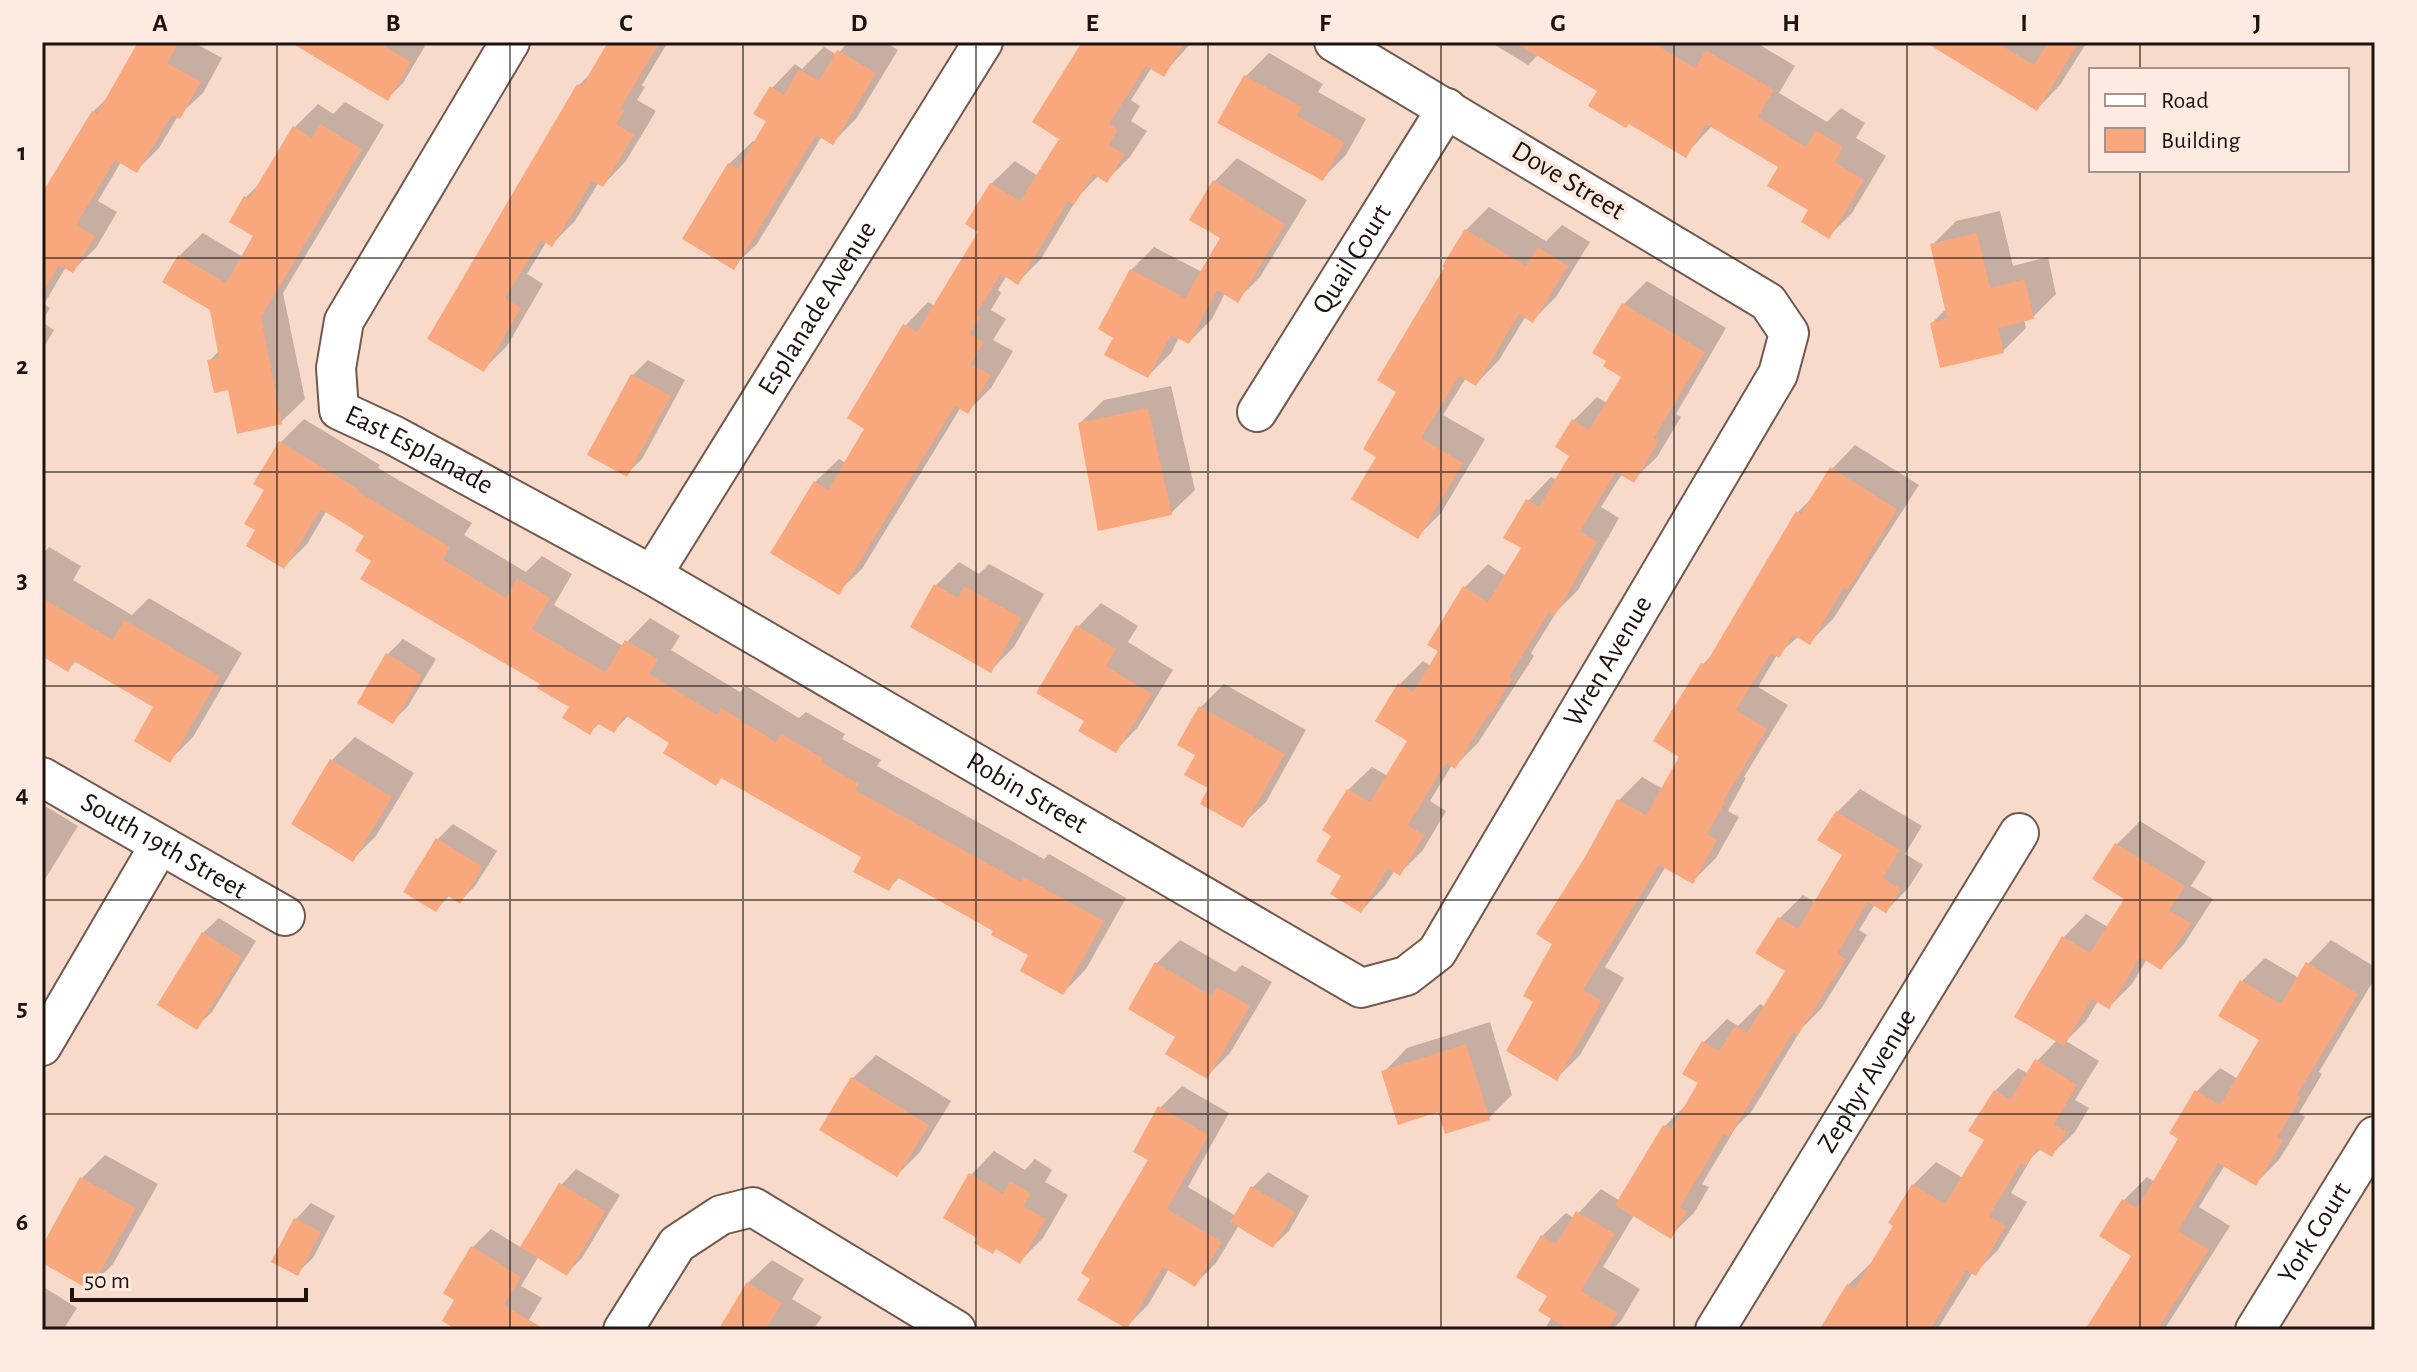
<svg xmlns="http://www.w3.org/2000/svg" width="2417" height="1372" viewBox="0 0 2417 1372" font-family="'Alegreya Sans',sans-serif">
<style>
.shadow{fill:#0003}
.building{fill:#f9a77c}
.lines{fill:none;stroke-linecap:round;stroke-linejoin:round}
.minor-casing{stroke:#72594c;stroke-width:42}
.minor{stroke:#fff;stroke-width:38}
.grid{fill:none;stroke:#1d130e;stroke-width:2;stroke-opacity:0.55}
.labels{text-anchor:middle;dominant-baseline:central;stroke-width:8;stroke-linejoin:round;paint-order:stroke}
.street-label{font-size:28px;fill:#1d130e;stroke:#fdeae1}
.neatline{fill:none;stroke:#1d130e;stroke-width:3}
.grid-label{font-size:26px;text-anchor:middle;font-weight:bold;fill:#1d130e}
</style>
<rect width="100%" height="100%" fill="#f8dacb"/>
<g class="shadow">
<polygon points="140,42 193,42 222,58 203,93 178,116 159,148 136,171 121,162 98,201 117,212 96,248 72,271 66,267 44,304 50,308 42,321 42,210 93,112 110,95"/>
<polygon points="294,42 419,42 425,46 403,83 388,98"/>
<polygon points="610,42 668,42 642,85 645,87 637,100 656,111 626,161 603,185 599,182 575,221 552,244 547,241 527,274 543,284 507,346 483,370 429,338 579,85 593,71"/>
<polygon points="848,42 885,42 898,50 856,119 833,142 822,136 757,244 733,267 729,164 753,141 756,143 769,121 772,88 795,64 802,69 824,47 837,55"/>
<polygon points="1084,42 1192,42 1163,74 1152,67 1131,100 1140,106 1131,121 1147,131 1130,157 1107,180 1099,175 1078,197 1041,259 1018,282 1007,275 998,290 1001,293 991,310 1006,319 993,340 1013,351 991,388 968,411 961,407 862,569 838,592 815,482 839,459 846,463 867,428 905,326 928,302 935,306 981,231 991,184 1015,161 1038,176 1062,138"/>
<polygon points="1497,42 1755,42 1795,66 1779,93 1827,122 1841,108 1865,123 1856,138 1886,156 1852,213 1829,236 1781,166 1712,126 1685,155 1600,90 1539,54 1528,65 1495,45"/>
<polygon points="1930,42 2087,42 2060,85 2037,109"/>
<polygon points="1269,53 1323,84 1318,92 1366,119 1346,155 1322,179 1246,76"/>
<polygon points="345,102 384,125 283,293 305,399 281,422 229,388 209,361 220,350 212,309 179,256 203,233 243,257 256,235 246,197 262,181 294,128 318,104 333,114"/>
<polygon points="1237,158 1307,200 1260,277 1237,300 1225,293 1212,319 1189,342 1179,337 1171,353 1148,376 1115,337 1131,270 1154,247 1202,272 1223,237 1214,182"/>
<polygon points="1489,207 1546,241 1562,225 1590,242 1556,297 1533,320 1526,316 1499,360 1476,384 1466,378 1443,415 1485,439 1441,513 1418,536 1379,456 1399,391 1466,230"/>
<polygon points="2000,211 2013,266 2048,257 2056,294 2033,317 2024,319 2026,328 2003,351 1932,323 1947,308 1932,245 1956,221"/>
<polygon points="1647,281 1726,328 1676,414 1681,417 1657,457 1633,480 1622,474 1601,507 1619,518 1578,590 1558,610 1531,653 1534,656 1478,743 1455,766 1452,765 1430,801 1446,811 1423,850 1400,873 1395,870 1384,887 1361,911 1343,875 1334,835 1324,829 1348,790 1372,767 1388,776 1410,740 1400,684 1423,661 1431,666 1441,651 1464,588 1488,564 1506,576 1523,547 1528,501 1551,477 1557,480 1571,456 1574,420 1597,397 1608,404 1624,377 1608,360 1595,352 1624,304"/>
<polygon points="42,322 54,330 42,350"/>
<polygon points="648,360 685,380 642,459 627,474 633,375"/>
<polygon points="1171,386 1195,490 1171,513 1080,423 1104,400"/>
<polygon points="304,419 380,465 378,468 472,523 464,535 526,572 542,556 572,574 554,605 623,646 650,618 680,636 671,650 740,692 746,686 799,718 806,712 845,734 842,739 881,760 877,766 1044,859 1049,854 1126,898 1086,969 1063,993 1031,954 996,930 900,877 888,889 864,856 629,715 614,731 600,723 590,732 572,706 374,560 367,536 327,510 307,544 284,567 258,530 281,442"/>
<polygon points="1855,445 1919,485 1833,619 1810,642 1799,636 1777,655 1758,687 1788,705 1744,777 1746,778 1728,811 1739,817 1716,858 1693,881 1666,866 1605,967 1624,978 1580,1055 1557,1078 1536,1002 1586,858 1619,800 1642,777 1663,789 1682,756 1703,664 1715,652 1798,512 1817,493 1832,469"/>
<polygon points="49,547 81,566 73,580 132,615 149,598 242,653 193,737 170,760 156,707 77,660 68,669 42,654 42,555"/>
<polygon points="959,562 979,574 989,564 1044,594 1014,647 991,670 935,586"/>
<polygon points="1101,603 1138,626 1128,642 1173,670 1138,727 1115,751 1087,721 1078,627"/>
<polygon points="403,639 436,659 408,706 393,721 388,654"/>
<polygon points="1224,684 1306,730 1266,802 1242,825 1211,787 1198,755 1180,744 1201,707"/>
<polygon points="355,737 414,773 376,836 352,860 332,760"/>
<polygon points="1860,789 1922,826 1905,854 1923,865 1909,887 1886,911 1875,904 1859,930 1867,935 1821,1009 1802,1028 1752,1111 1736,1127 1702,1184 1709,1187 1694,1213 1670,1236 1634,1215 1603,1267 1640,1289 1621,1321 1612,1330 1544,1330 1552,1317 1542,1236 1566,1213 1574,1218 1601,1189 1620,1201 1665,1126 1688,1103 1701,1083 1704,1042 1727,1019 1738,1026 1760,1004 1765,1007 1788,971 1780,918 1803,895 1816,903 1845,855 1837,812"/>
<polygon points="42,804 78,826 42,884"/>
<polygon points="2140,821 2206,862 2191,886 2213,899 2184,944 2161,968 2147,959 2132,984 2109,1007 2098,1001 2086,1021 2066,1041 2099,1061 2075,1100 2089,1108 2075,1132 2051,1155 2041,1149 2032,1157 2011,1193 2027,1202 1998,1250 1975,1273 1973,1272 1937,1330 1831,1330 1824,1325 1848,1285 1872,1262 1873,1263 1896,1226 1913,1185 1936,1162 1963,1178 1986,1140 1995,1091 2018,1068 2029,1074 2037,1061 2057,1040 2063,938 2086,914 2108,927 2126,898 2117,844"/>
<polygon points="453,824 497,851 475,886 460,901 450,895 436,910 438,839"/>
<polygon points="219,918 256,941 212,1012 196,1027 203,933"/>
<polygon points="1180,940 1235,972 1242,965 1272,982 1230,1053 1207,1076 1177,1036 1157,963"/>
<polygon points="2331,940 2375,967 2375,978 2319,1072 2322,1074 2299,1113 2305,1117 2279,1160 2256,1183 2225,1165 2199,1207 2230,1226 2164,1330 2087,1330 2134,1255 2102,1236 2124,1200 2147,1177 2155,1182 2181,1138 2197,1091 2220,1068 2238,1079 2262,1040 2221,1015 2242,981 2265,958 2299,978 2308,964"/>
<polygon points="1490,1022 1512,1095 1489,1118 1384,1072 1407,1048"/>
<polygon points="876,1055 951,1101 920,1152 897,1175 852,1079"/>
<polygon points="1182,1086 1229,1113 1188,1187 1236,1216 1253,1187 1268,1172 1309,1196 1289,1231 1273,1246 1239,1225 1216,1263 1195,1284 1169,1269 1148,1305 1126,1327 1160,1108"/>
<polygon points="994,1151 1025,1170 1035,1159 1052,1170 1045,1182 1068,1195 1043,1238 1020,1261 980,1237 971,1175"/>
<polygon points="105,1155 158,1184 113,1264 90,1287 42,1260 42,1250 82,1178"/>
<polygon points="576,1169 620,1195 582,1258 567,1273 539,1256 521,1286 542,1298 523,1330 461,1330 457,1299 473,1247 491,1229 522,1248 561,1185"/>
<polygon points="311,1203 335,1216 313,1258 297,1273 274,1261 296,1219"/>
<polygon points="772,1260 804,1279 792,1299 822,1317 813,1330 720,1330 748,1283"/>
<polygon points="42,1286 77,1308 63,1330 42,1330"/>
</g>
<g class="building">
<polygon points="138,42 179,42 167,63 201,82 180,119 172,115 137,173 115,160 76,225 95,236 73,273 59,265 42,294 42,193 92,111 97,114"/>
<polygon points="290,42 378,42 411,62 388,101"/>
<polygon points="608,42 660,42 620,109 624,111 616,124 634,135 603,187 592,181 552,247 541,240 505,298 521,308 484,372 427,339 577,84 582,86"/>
<polygon points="1082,42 1185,42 1164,77 1146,66 1109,124 1118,130 1109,145 1125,154 1107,183 1093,174 1074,205 1068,201 1018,285 1001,274 976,314 980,317 970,334 984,342 971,364 991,375 968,414 955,406 839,595 770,553 814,481 828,490 864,429 847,418 903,324 917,332 978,232 965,224 990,183 1020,201 1059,139 1032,122"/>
<polygon points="1514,42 1652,42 1695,68 1706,50 1774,90 1758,117 1806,147 1816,130 1843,147 1835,162 1864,180 1829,239 1801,222 1808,210 1767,186 1778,167 1706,124 1686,158 1629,124 1626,128 1588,106 1597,91"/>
<polygon points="1925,42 1996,42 2034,65 2048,42 2079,42 2037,111"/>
<polygon points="837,50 876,73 833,145 816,135 734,270 682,239 728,163 738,169 766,121 753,114 770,86 784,95 799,69 819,81"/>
<polygon points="1244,75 1302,107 1297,116 1344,142 1323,181 1217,123"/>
<polygon points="320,124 362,149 261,317 282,424 237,434 228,390 214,393 207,360 219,358 210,310 162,282 178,255 226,283 253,236 229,222 244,196 249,199 293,126 312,138"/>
<polygon points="1213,180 1285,224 1238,303 1217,290 1189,344 1171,335 1148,378 1104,355 1113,338 1098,329 1130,269 1185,298 1220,238 1189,220"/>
<polygon points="1465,229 1526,266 1538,247 1568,266 1533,323 1519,314 1476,386 1459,376 1421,438 1463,463 1418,539 1351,499 1376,457 1363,449 1396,392 1377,380 1444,268 1442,266"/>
<polygon points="1977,233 1990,288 2025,279 2034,319 1998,328 2004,353 1940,368 1930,323 1947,318 1930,244"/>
<polygon points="1622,303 1705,352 1654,438 1659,441 1634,483 1616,472 1580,531 1597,542 1555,615 1549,612 1509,677 1512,679 1491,715 1488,714 1455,769 1446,763 1408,825 1424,835 1400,876 1388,868 1361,913 1330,894 1341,876 1316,861 1331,836 1322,830 1347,789 1370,802 1407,741 1375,721 1398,683 1413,692 1438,651 1427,645 1463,586 1488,602 1521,548 1503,538 1526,499 1539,507 1569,456 1555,447 1572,419 1589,430 1621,377 1603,366 1606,361 1592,353"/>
<polygon points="631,374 671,396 627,477 587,455"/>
<polygon points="1148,408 1172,515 1098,531 1078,423"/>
<polygon points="279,441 358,489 357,491 450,547 443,559 506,598 517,578 550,598 532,629 605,672 625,640 658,659 649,674 717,715 721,708 776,742 781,734 823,758 821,762 859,784 855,790 1021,882 1024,877 1104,921 1063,995 1020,971 1028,955 991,935 993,931 897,877 889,891 853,872 861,857 721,778 716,786 663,753 669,743 625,715 614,733 597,723 590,735 562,718 569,707 537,688 540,684 360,579 371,561 355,551 364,536 321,509 284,569 246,546 255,530 244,524 264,490 253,484"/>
<polygon points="1830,467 1897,509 1848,590 1844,587 1810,645 1793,635 1779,658 1771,653 1736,710 1767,729 1723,801 1725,802 1707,834 1717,840 1693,884 1659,865 1583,990 1602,1001 1557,1081 1506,1051 1533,1002 1523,996 1552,944 1536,934 1585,857 1617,799 1646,815 1679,757 1653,741 1701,663 1705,665 1796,511 1801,514"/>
<polygon points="934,584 958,598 964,586 1022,618 991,673 910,627"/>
<polygon points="42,598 113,640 124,620 220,676 170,763 134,741 153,707 74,661 68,672 42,656"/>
<polygon points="1076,625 1116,649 1106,666 1152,694 1116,753 1078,731 1084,721 1036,693"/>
<polygon points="386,653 422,675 393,724 357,703"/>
<polygon points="1199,706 1285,754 1243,828 1200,804 1208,788 1184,775 1195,755 1177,745"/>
<polygon points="330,759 392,797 353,862 291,824"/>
<polygon points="1836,811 1900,850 1883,878 1901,889 1886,913 1868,902 1837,954 1846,959 1798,1035 1793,1032 1729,1137 1724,1134 1680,1207 1687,1211 1671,1239 1615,1205 1663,1125 1671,1129 1698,1083 1682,1074 1702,1041 1719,1051 1735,1026 1747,1033 1785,971 1755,953 1778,917 1798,929 1842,855 1817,840"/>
<polygon points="436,838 483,867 460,904 447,895 436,912 403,892"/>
<polygon points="2115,843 2185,886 2169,910 2191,923 2161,970 2140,957 2109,1009 2092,999 2064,1046 2014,1017 2062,936 2090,953 2124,899 2092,879"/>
<polygon points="202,932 242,957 197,1030 157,1005"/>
<polygon points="1155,962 1212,996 1217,987 1250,1006 1207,1079 1165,1054 1175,1037 1128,1009"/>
<polygon points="2306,962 2358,994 2297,1095 2301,1098 2277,1137 2283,1140 2256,1186 2218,1163 2178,1231 2209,1250 2157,1330 2085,1330 2131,1256 2099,1236 2122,1199 2137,1208 2178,1139 2169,1133 2195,1090 2220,1105 2259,1040 2218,1016 2240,980 2281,1004"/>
<polygon points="1466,1044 1490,1120 1445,1134 1438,1112 1398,1125 1381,1071"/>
<polygon points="2035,1059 2077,1085 2054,1124 2067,1132 2052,1157 2037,1148 2026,1166 2021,1163 1989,1216 2006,1226 1976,1276 1966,1270 1930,1330 1819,1330 1847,1284 1855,1289 1893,1226 1888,1223 1912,1184 1945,1204 1984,1140 1968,1131 1994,1090 2010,1100"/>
<polygon points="851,1077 929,1125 897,1177 819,1130"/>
<polygon points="1158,1106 1209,1135 1167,1209 1222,1242 1195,1287 1163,1267 1127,1329 1077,1300 1090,1279 1081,1273 1148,1160 1133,1152"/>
<polygon points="969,1173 1003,1194 1010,1181 1031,1194 1023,1206 1046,1219 1020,1264 996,1249 993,1254 974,1243 977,1238 943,1218"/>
<polygon points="80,1177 136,1208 90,1290 42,1263 42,1246"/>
<polygon points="559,1183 606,1211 567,1276 520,1247"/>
<polygon points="1251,1186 1295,1212 1273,1248 1230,1222"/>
<polygon points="1576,1211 1615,1234 1581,1291 1618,1313 1608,1330 1570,1330 1538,1311 1547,1296 1516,1277 1541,1235 1556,1244"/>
<polygon points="294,1218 321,1232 298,1276 271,1262"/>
<polygon points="471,1246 521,1277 504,1305 546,1330 457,1330 442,1321 454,1300 443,1293"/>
<polygon points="747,1282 782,1303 765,1330 718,1330"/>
</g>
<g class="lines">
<g class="minor-casing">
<g id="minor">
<path id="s1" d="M510,42L344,321L336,368L339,410L393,435L652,575L1361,988L1406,976L1437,952L1778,374L1789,333L1768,302L1334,42"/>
<path id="s2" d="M1257,412L1447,108"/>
<path id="s3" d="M652,575L983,42"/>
<path id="s4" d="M42,777L285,916"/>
<polyline points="42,1046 159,846"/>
<polyline points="623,1330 677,1244 721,1215 753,1207 956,1330"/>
<path id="s5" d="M1715,1330L2019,833"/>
<path id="s6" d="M2255,1330L2375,1136"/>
</g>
</g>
<use href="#minor" class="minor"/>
</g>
<path class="grid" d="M277,42V1330M510,42V1330M743,42V1330M976,42V1330M1208,42V1330M1441,42V1330M1674,42V1330M1907,42V1330M2140,42V70M2140,170V1330M42,258H2375M42,472H2375M42,686H2375M42,900H2375M42,1114H2375"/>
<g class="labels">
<g class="street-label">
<text transform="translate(1568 181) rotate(31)">Dove Street</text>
<text stroke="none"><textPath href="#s2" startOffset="180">Quail Court</textPath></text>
<text stroke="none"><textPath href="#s3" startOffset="314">Esplanade Avenue</textPath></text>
<text stroke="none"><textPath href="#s1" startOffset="504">East Esplanade</textPath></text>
<text stroke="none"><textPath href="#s1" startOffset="2012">Wren Avenue</textPath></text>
<text stroke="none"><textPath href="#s1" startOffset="1202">Robin Street</textPath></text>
<text stroke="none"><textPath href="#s4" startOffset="140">South 19th Street</textPath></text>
<text stroke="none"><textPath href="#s5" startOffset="292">Zephyr Avenue</textPath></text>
<text stroke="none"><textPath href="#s6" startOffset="114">York Court</textPath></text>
</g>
</g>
<rect width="2417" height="1372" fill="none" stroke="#fdeae1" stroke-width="88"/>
<rect x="2089" y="68" width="260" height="104" fill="#fdeae1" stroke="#a3948d" stroke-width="2"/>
<rect x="2105" y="94" width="40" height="12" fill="#ffffff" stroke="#a3948d" stroke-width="2"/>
<text x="2161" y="108" font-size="24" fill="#1d130e">Road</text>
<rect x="2105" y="128" width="40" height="24" fill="#f9a77c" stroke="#a3948d" stroke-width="2"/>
<text x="2161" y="148" font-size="24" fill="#1d130e">Building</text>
<path d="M72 1288v12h234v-12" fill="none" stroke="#1d130e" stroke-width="4"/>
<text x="84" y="1288" font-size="24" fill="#1d130e" stroke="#fdeae1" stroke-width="6" paint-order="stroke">50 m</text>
<rect x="44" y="44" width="2329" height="1284" class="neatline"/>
<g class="grid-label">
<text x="160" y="31">A</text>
<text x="393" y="31">B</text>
<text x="626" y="31">C</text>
<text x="859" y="31">D</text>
<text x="1092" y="31">E</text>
<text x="1325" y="31">F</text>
<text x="1558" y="31">G</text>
<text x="1791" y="31">H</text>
<text x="2024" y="31">I</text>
<text x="2257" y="31">J</text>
<text x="22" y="160">1</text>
<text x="22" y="374">2</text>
<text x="22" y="588">3</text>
<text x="22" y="802">4</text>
<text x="22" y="1016">5</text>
<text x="22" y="1230">6</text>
</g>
</svg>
